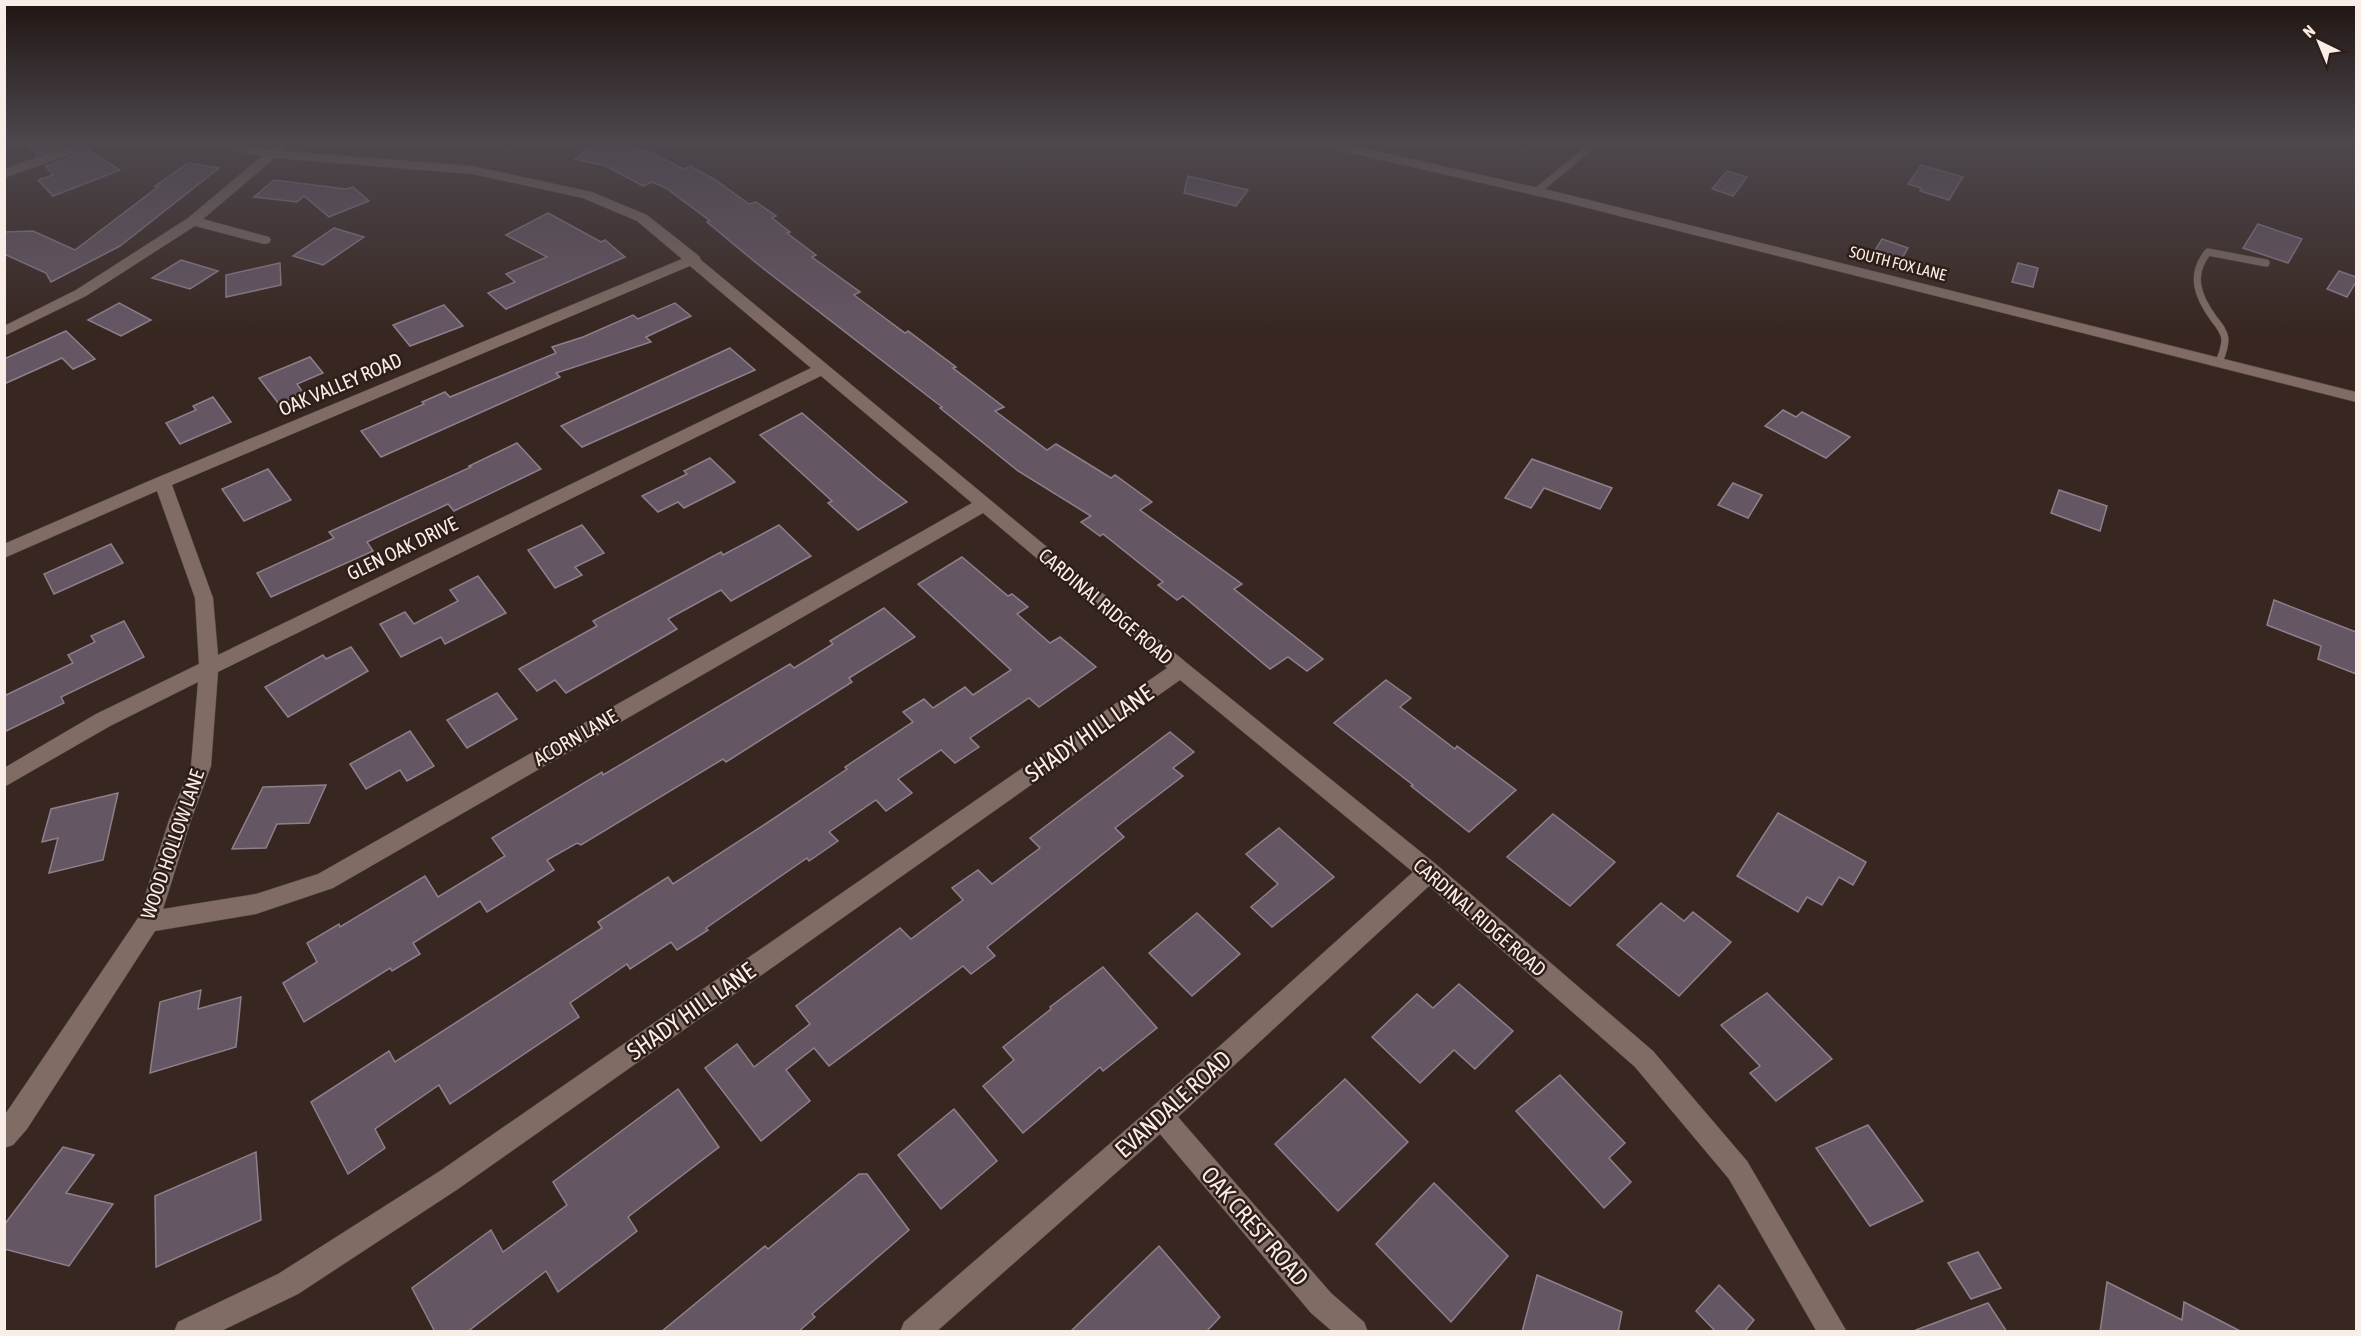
<svg xmlns="http://www.w3.org/2000/svg" width="2361" height="1336" viewBox="0 0 2361 1336" font-family="'Asap Condensed',sans-serif">
<style>
.building{fill:#655663;stroke:#8f7f8d;stroke-width:1.5}
.lines{fill:none;stroke-linecap:round;stroke-linejoin:round}
.service-casing{stroke:#53453f;stroke-width:8}
.minor-casing{stroke:#53453f;stroke-width:1}
.service{stroke:#806c64;stroke-width:7}
.minor{fill:#806c64;fill-rule:evenodd}
.labels{text-anchor:middle;dominant-baseline:central;stroke-width:5;stroke-linejoin:round;paint-order:stroke}
.far-street-label{font-size:16px;fill:#f9ede8;stroke:#2e1e17}
.street-label{font-size:20px;fill:#f9ede8;stroke:#2e1e17}
.near-street-label{font-size:24px;fill:#f9ede8;stroke:#2e1e17}
</style>
<rect width="100%" height="100%" fill="#382721"/>
<g class="building">
<polygon points="28,143 70,143 37,155"/>
<polygon points="596,143 610,143 651,152 683,169 690,166 714,179 749,204 756,202 776,216 772,218 790,232 787,233 816,255 812,257 860,292 854,295 905,333 908,331 956,367 953,368 1004,407 995,411 1047,450 1056,444 1111,478 1115,475 1152,502 1140,510 1242,584 1234,589 1323,659 1307,671 1288,657 1270,669 1183,596 1177,600 1158,585 1163,582 1103,534 1100,536 1081,522 1091,516 1018,471 940,408 942,407 755,262 707,222 710,221 666,188 652,182 643,186 606,166 575,159"/>
<polygon points="88,150 120,170 53,196 38,180 53,175 46,166"/>
<polygon points="188,163 219,168 120,246 51,282 46,273 4,254 4,232 33,231 75,250 159,186 155,186"/>
<polygon points="1921,165 1963,177 1949,200 1920,191 1921,188 1908,184"/>
<polygon points="1727,171 1747,177 1733,196 1712,189"/>
<polygon points="1188,176 1248,190 1236,206 1184,193"/>
<polygon points="274,180 346,189 353,187 369,201 329,217 304,196 297,202 254,197"/>
<polygon points="548,213 601,242 605,240 625,257 506,309 488,293 515,282 506,274 547,257 506,235"/>
<polygon points="2258,224 2302,239 2288,263 2243,248"/>
<polygon points="334,228 364,237 323,265 293,256"/>
<polygon points="1882,239 1908,248 1896,269 1869,260"/>
<polygon points="181,260 218,271 190,289 152,278"/>
<polygon points="280,263 281,285 226,297 226,275"/>
<polygon points="2018,263 2038,268 2033,287 2012,282"/>
<polygon points="2339,271 2356,277 2356,282 2347,297 2327,289"/>
<polygon points="119,303 151,320 121,336 88,320"/>
<polygon points="675,303 691,316 646,337 651,342 556,373 560,377 381,457 361,431 424,404 422,402 445,392 450,397 556,353 552,347 583,337 633,315 638,319"/>
<polygon points="444,305 463,326 410,346 393,325"/>
<polygon points="66,331 95,359 73,369 62,358 4,384 4,359"/>
<polygon points="730,348 755,370 582,447 561,426"/>
<polygon points="310,357 323,373 297,384 304,394 279,404 259,378"/>
<polygon points="213,397 231,422 180,444 166,423 196,410 193,406"/>
<polygon points="1783,410 1796,417 1802,412 1850,437 1826,458 1765,426"/>
<polygon points="802,413 876,477 907,502 858,530 828,503 832,501 760,435"/>
<polygon points="517,443 541,469 454,511 448,504 367,542 373,551 271,597 257,573 334,538 329,532 471,467 469,466"/>
<polygon points="710,458 735,482 684,508 678,502 658,512 642,496 687,474 684,471"/>
<polygon points="1532,459 1612,488 1600,509 1544,488 1531,508 1505,498"/>
<polygon points="268,469 291,500 244,521 222,489"/>
<polygon points="1733,483 1762,495 1748,518 1718,505"/>
<polygon points="2059,490 2107,506 2100,531 2051,513"/>
<polygon points="582,525 604,553 575,567 582,575 555,588 528,550"/>
<polygon points="779,525 811,556 731,601 721,590 668,619 677,629 566,693 555,680 537,691 519,669 597,626 593,621 721,552 723,555"/>
<polygon points="111,544 123,563 54,594 44,574"/>
<polygon points="962,557 1008,596 1012,594 1028,607 1017,614 1050,643 1060,637 1096,667 1039,707 1029,698 970,738 979,747 955,763 941,750 898,779 912,793 886,811 876,800 829,832 838,841 809,861 807,858 706,928 708,930 677,950 671,942 630,969 627,964 570,1003 579,1017 450,1104 439,1085 375,1129 385,1148 348,1174 311,1102 389,1051 395,1062 602,928 598,922 668,877 673,884 773,819 847,769 845,767 913,722 903,712 924,699 933,708 965,687 973,695 1011,670 918,584"/>
<polygon points="478,576 506,613 445,644 441,637 401,657 380,624 405,612 414,624 458,601 450,590"/>
<polygon points="2274,600 2356,632 2356,674 2318,659 2321,646 2267,625"/>
<polygon points="884,608 915,637 849,678 852,682 726,762 723,759 581,845 577,843 547,860 554,870 487,912 480,901 413,943 420,954 392,971 390,968 304,1022 283,983 317,962 307,943 339,924 340,927 425,876 438,897 505,856 492,838 602,772 603,775 790,664 794,668 833,644 830,641"/>
<polygon points="124,621 144,657 61,697 64,703 4,732 4,696 73,663 68,655 95,642 91,636"/>
<polygon points="351,647 368,671 288,717 265,687 323,655 326,659"/>
<polygon points="1386,680 1411,698 1400,707 1455,749 1457,746 1516,790 1469,832 1411,786 1413,785 1334,723"/>
<polygon points="497,693 517,719 467,748 447,720"/>
<polygon points="410,731 434,766 407,781 400,770 366,789 350,764"/>
<polygon points="1170,732 1194,752 1173,768 1183,776 1115,828 1124,837 987,947 995,956 971,974 963,966 829,1066 814,1048 786,1070 810,1101 761,1141 705,1068 737,1044 754,1067 810,1024 796,1006 900,928 911,939 963,900 952,888 978,870 992,884 1040,848 1030,838"/>
<polygon points="326,785 309,823 277,824 266,848 232,849 263,787"/>
<polygon points="118,793 103,860 49,873 58,838 42,842 51,809"/>
<polygon points="1778,813 1866,862 1853,885 1839,877 1822,905 1807,897 1798,912 1737,876"/>
<polygon points="1553,814 1615,862 1570,906 1507,857"/>
<polygon points="1279,828 1334,877 1272,927 1251,907 1278,884 1246,854"/>
<polygon points="1661,903 1684,921 1693,912 1731,942 1679,996 1617,945"/>
<polygon points="1197,913 1240,954 1192,996 1149,953"/>
<polygon points="1103,967 1157,1028 1103,1071 1100,1067 1023,1133 983,1086 1014,1060 1003,1047 1051,1009 1050,1007"/>
<polygon points="1459,984 1513,1031 1475,1069 1454,1050 1420,1083 1372,1037 1417,994 1433,1008"/>
<polygon points="201,990 198,1009 241,997 236,1047 150,1073 160,1002"/>
<polygon points="1767,993 1832,1059 1776,1101 1750,1073 1760,1066 1721,1025"/>
<polygon points="1560,1075 1625,1143 1609,1158 1631,1182 1604,1208 1516,1111"/>
<polygon points="1345,1079 1408,1142 1338,1211 1275,1144"/>
<polygon points="678,1089 719,1147 628,1217 637,1231 558,1292 546,1271 467,1332 435,1332 412,1288 491,1230 503,1252 567,1205 553,1182"/>
<polygon points="954,1109 997,1161 941,1209 898,1155"/>
<polygon points="1868,1125 1923,1201 1870,1226 1816,1148"/>
<polygon points="63,1147 94,1155 66,1193 113,1204 69,1266 4,1249 4,1225"/>
<polygon points="256,1152 261,1220 156,1267 155,1196"/>
<polygon points="859,1174 867,1174 909,1230 812,1314 815,1317 798,1332 661,1332 765,1246 768,1249"/>
<polygon points="1434,1183 1508,1256 1451,1322 1376,1244"/>
<polygon points="1159,1246 1220,1317 1206,1332 1070,1332"/>
<polygon points="1978,1252 2001,1288 1971,1299 1948,1263"/>
<polygon points="1537,1275 1622,1312 1618,1332 1522,1332"/>
<polygon points="2107,1282 2182,1320 2184,1302 2242,1332 2100,1332"/>
<polygon points="1719,1285 1754,1320 1744,1332 1716,1332 1696,1311"/>
<polygon points="1988,1303 2007,1332 1917,1332 1916,1330"/>
</g>
<g class="lines">
<g class="service-casing">
<g id="service">
<polyline points="1536,192 1595,143"/>
<path d="M2219,362C2222,355 2225,347 2225,339C2224,331 2219,325 2214,319C2198,297 2189,275 2208,252L2266,263"/>
</g>
</g>
<g class="minor-casing">
<g id="minor">
<polygon points="77,143 95,143 94,146 4,178 4,169"/>
<path d="M214,143H238L269,150L278,145L283,146V151L472,166L592,192L647,215L699,256L701,260L1188,664L1437,865L1653,1051L1747,1161L1847,1332H1817L1729,1179L1635,1067L1429,886L1178,1117L1331,1293L1364,1322L1368,1332H1333L1311,1313L1160,1134L936,1332H900L904,1322L1152,1107L1413,872L1180,680L458,1189L298,1294L219,1332H174L178,1322L278,1274L440,1171L1167,668L983,513L333,888L256,914L155,931L27,1129L13,1145L4,1148V1116L138,918L169,820L191,766L198,682L110,726L4,787V768L96,714L199,664L195,598L157,491L4,558V544L156,478L682,259L637,221L583,198L472,174L275,158L203,219L269,237L271,240L269,243L264,244L195,226L86,296L4,336V326L76,290L188,218L262,156L215,146ZM690,266L811,368L218,655L213,598L172,485ZM821,376L972,503L318,874L256,894L163,909L191,820L211,766L218,672Z"/>
<polygon points="1319,143 1342,143 1561,193 2356,392 2356,402 1560,201 1325,147"/>
</g>
</g>
<use href="#service" class="service"/>
<use href="#minor" class="minor"/>
</g>
<linearGradient id="sky" x2="0" y2="1"><stop stop-color="#1f1512"/><stop offset="0.43" stop-color="#4d474e"/><stop offset="1" stop-color="#4d474e" stop-opacity="0"/></linearGradient>
<rect width="2361" height="330" fill="url(#sky)"/>
<g class="labels">
<g class="far-street-label">
<text transform="translate(1898 263) rotate(14)">SOUTH FOX LANE</text>
</g>
<g class="street-label">
<text transform="translate(340 384) rotate(-23)">OAK VALLEY ROAD</text>
<text transform="translate(402 548) rotate(-26)">GLEN OAK DRIVE</text>
<text transform="translate(1106 606) rotate(40)">CARDINAL RIDGE ROAD</text>
<text transform="translate(575 737) rotate(-30)">ACORN LANE</text>
<text transform="translate(172 844) rotate(-71)">WOOD HOLLOW LANE</text>
<text transform="translate(1480 917) rotate(41)">CARDINAL RIDGE ROAD</text>
</g>
<g class="near-street-label">
<text transform="translate(1089 733) rotate(-35)">SHADY HILL LANE</text>
<text transform="translate(691 1011) rotate(-35)">SHADY HILL LANE</text>
<text transform="translate(1173 1104) rotate(-42)">EVANDALE ROAD</text>
<text transform="translate(1255 1226) rotate(49)">OAK CREST ROAD</text>
</g>
</g>
<rect width="2361" height="1336" fill="none" stroke="#f9ede8" stroke-width="12"/>
<g transform="translate(2319 42) rotate(317)" stroke="#2e1e17" stroke-width="4.5" paint-order="stroke">
<path d="M0-4.5L10 22L0 15L-10 22Z" fill="#f9ede8"/>
<text y="-9" font-size="16" font-weight="bold" text-anchor="middle" fill="#f9ede8">N</text>
</g>
</svg>
